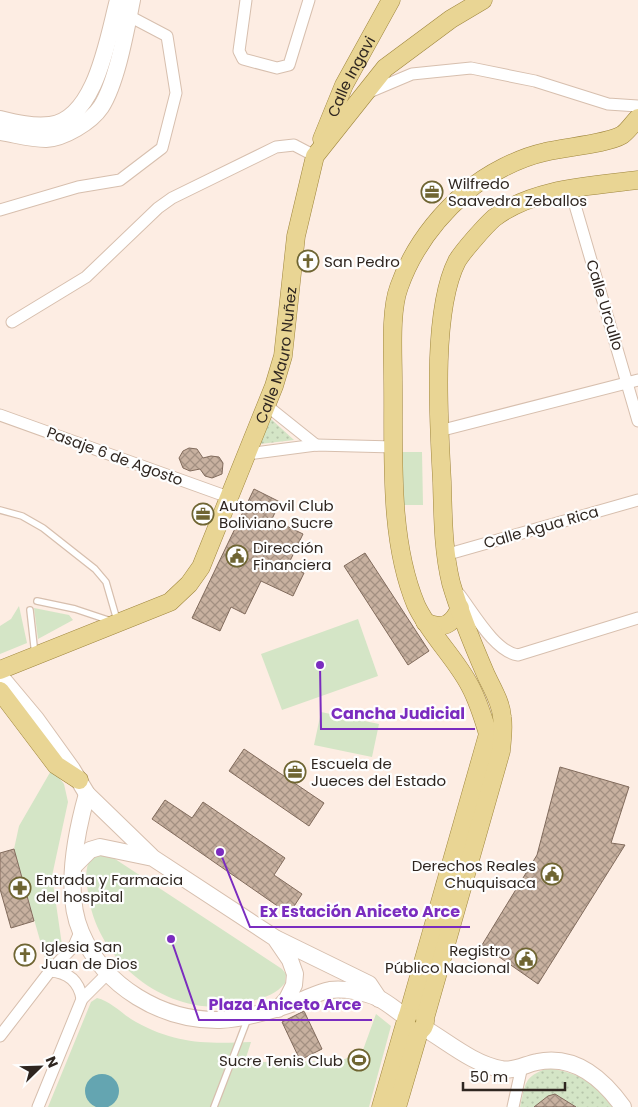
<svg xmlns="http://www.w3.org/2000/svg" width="638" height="1107" viewBox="0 0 638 1107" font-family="Poppins,sans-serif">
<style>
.grass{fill:url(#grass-dots)}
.park{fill:#d4e5c6}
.water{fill:#64a5b1}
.building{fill:url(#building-cross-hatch);stroke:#816b5c}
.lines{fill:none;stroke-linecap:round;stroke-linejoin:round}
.lane-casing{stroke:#d7bfae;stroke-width:8}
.street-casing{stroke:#d7bfae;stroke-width:13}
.secondary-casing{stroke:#d7bfae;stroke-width:18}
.primary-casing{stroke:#9f863d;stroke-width:19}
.lane{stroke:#fff;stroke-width:5.5}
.street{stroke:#fff;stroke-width:11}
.secondary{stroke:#fff;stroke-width:16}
.primary{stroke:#e9d594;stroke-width:18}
.labels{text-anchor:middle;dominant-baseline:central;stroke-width:4.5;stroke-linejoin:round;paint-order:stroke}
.street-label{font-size:15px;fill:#2f2620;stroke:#fefefe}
.poi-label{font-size:15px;fill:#2f2620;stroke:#fefefe;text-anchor:start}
.leader{fill:none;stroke:#7b2cbf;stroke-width:2}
.callout-dot{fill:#7b2cbf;stroke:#fefefe;stroke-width:2}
.callout-label{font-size:16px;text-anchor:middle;font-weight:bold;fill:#7b2cbf;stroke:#fefefe;stroke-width:4.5;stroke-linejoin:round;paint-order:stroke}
</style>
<defs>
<pattern id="grass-dots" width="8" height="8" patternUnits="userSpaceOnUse" patternTransform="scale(1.25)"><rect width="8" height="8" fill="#d4e5c6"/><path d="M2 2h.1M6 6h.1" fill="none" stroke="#b6c4aa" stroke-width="1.8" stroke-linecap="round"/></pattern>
<pattern id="building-cross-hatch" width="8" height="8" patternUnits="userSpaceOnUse" patternTransform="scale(1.25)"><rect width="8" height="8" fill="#c8b1a0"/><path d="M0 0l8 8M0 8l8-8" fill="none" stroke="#a39082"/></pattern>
</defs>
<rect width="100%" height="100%" fill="#fdede3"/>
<g class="grass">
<polygon points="271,419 294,440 260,444"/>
<path d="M548,1068C581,1074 593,1081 612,1107H520C526,1083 523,1077 548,1068Z"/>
</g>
<g class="park">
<polygon points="402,452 422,452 423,505 404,505"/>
<polygon points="19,606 27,643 0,654 0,626 11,619"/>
<polygon points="34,608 69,615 73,620 38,639"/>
<polygon points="358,619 378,676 282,710 261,654"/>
<polygon points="321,712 379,724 372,757 314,745"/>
<polygon points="52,769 64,784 68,802 52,876 62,945 47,965 14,849 19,826"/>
<path d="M100,855H109L282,969L286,974L285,983C276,995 262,998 249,1002C178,1024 101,969 89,899C87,884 83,871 91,858Z"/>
<path d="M97,998C111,1001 123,1015 136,1022C176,1044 207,1044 251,1042L244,1064L262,1062L326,1061L345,1059L363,1050L376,1014L391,1026L369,1107H48L91,1002Z"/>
</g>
<circle class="water" cx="102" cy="1091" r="17"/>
<g class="building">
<polygon points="189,448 197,449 203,458 211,456 219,457 223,463 222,474 212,478 205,476 200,469 190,471 183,468 179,458 183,451"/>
<polygon points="254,489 280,502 272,519 303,534 288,565 304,573 293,596 261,581 245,614 231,607 220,631 192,618"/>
<polygon points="365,553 429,651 408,665 344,566"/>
<polygon points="244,749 324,803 309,826 229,771"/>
<polygon points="560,767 629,787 611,843 625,845 538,984 482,945 537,855"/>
<polygon points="165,800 192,818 203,802 285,858 274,875 302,894 289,914 152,819"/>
<polygon points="14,849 34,921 11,928 0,889 0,853"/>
<polygon points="304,1011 322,1049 300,1060 282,1022"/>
<polygon points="555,1094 576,1107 534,1107 548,1096"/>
</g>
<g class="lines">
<g class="lane-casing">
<g id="lane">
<polyline points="0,510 22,516 43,528 95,569 106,582 117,620"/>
<polyline points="37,601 75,609 111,621"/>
<polyline points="30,610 35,655"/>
<polyline points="214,1107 248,1018"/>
</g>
</g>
<g class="street-casing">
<g id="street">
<polyline points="246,0 239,51 243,59 277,68 289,65 309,0"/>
<polyline points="367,93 412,74 471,68 535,81 608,104 638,106"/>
<polyline points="570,188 638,421"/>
<polyline points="0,210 78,187 120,180 162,148 176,93 167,36 129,16"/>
<polyline points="12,322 86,277 158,208 172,198 276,147 294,145 315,156"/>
<polyline points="266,405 316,445"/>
<polyline points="0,415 231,498"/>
<polyline points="439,431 638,380"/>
<polyline points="247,454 316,445 394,447"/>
<polyline points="445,555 638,500"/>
<path d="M459,594C473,612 495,652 518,655L638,618"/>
<path d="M50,971C68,972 79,981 82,999"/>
<polyline points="0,1036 50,971 74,946 80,932"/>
<polyline points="38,1107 82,999 108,973"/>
<polyline points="513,1107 522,1066"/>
</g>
</g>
<g class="secondary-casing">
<g id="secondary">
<path d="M0,119C16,123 33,127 50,125C96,119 108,37 118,0"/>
<path d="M0,132C14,134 31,139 46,139C64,138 91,122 101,107C117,82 126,30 132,0"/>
<polyline points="0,676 36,719 72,769 87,794 151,856"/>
<path d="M87,794C76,833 64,893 81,932C104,987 162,1021 220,1020C246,1019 274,1010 297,1002C308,998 319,992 330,990C344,988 365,992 378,998C388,1003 397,1011 406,1017"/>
<polyline points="74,866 90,850 100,847 153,858 275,938 290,960 295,974 294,985 287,999 278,1009"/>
<polyline points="277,939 369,984 379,999"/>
<path d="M424,1028C448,1042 473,1064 501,1069C513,1072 526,1064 537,1062C575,1054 603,1079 623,1107"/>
</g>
</g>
<g class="primary-casing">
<g id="primary">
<path id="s1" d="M322,139L344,85L391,0"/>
<path d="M425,622C443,630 452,625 460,608"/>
<path id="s2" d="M0,670L170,602L189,584L201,567L274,386L283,356L296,236L315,156L385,68L451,19L483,0"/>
<polyline points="0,691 56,765 79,780"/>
<path d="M408,1015L488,734C483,717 478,701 470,686C455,657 430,635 416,605C388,538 394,452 393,380C393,354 390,311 399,287C412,250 436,218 466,192C487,174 518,158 545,152C564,147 607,144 622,135C628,131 633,123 638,118"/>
<path d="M406,1024C411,1037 427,1032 425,1018L501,751C502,739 504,728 502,717C501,702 492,688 486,675C473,645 460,614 451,583C443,550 443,516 442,482C439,424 431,312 457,261C463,251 485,226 494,218C533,188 591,186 638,180"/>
<polyline points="381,1107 407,1017"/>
<polyline points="397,1107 419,1032"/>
</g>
</g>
<use href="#lane" class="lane"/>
<use href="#street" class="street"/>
<use href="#secondary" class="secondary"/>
<use href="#primary" class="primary"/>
</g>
<defs>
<g id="office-ring" transform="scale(1.125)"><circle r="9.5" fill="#fefefe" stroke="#6f6532" stroke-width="1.5"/><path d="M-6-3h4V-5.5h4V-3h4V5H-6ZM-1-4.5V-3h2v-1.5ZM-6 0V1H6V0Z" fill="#6f6532"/></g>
<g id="church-ring" transform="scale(1.125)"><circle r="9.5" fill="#fefefe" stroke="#6f6532" stroke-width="1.5"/><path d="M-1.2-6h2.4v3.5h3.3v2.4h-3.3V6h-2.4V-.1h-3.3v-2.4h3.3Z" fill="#6f6532"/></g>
<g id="civic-ring" transform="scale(1.125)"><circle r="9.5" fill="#fefefe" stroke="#6f6532" stroke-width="1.5"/><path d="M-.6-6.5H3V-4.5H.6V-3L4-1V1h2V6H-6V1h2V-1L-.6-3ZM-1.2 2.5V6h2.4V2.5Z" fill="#6f6532"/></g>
<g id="pharmacy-ring" transform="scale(1.125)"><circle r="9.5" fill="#fefefe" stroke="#6f6532" stroke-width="1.5"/><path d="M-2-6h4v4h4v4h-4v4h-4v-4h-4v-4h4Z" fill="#6f6532"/></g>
<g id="stadium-ring" transform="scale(1.125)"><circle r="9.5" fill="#fefefe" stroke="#6f6532" stroke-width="1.5"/><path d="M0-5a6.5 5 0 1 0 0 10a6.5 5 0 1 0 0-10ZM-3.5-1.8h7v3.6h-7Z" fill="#6f6532"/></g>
</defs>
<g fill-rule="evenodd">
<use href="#office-ring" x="432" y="192"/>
<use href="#church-ring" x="308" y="261"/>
<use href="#office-ring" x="203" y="514"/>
<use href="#civic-ring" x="237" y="556"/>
<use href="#office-ring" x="295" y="772"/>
<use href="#civic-ring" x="552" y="874"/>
<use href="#pharmacy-ring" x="20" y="888"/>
<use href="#church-ring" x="25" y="955"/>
<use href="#civic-ring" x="526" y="959"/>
<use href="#stadium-ring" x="359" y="1060"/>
</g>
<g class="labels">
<g class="street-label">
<text stroke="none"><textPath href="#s1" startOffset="69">Calle Ingavi</textPath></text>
<text transform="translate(605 305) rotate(73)">Calle Urcullo</text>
<text stroke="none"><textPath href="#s2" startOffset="456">Calle Mauro Nuñez</textPath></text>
<text transform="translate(115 456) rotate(20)">Pasaje 6 de Agosto</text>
<text transform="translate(541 527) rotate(-16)">Calle Agua Rica</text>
</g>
<g class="poi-label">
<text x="448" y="183">Wilfredo<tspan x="448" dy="17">Saavedra Zeballos</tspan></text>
<text x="324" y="261">San Pedro</text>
<text x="219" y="505">Automovil Club<tspan x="219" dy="17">Boliviano Sucre</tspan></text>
<text x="253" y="547">Dirección<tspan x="253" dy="17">Financiera</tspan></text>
<text x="311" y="763">Escuela de<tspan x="311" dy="17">Jueces del Estado</tspan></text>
<text x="536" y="865" text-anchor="end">Derechos Reales<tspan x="536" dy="17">Chuquisaca</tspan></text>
<text x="36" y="879">Entrada y Farmacia<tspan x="36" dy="17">del hospital</tspan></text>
<text x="41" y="946">Iglesia San<tspan x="41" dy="17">Juan de Dios</tspan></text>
<text x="510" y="950" text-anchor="end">Registro<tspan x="510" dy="17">Público Nacional</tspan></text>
<text x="343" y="1060" text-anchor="end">Sucre Tenis Club</text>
</g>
</g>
<path class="leader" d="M320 665L321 729H475M220 852L250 927H470M171 939L199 1020H372"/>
<g class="callout-dot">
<circle cx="320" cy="665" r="5"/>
<circle cx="220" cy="852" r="5"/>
<circle cx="171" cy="939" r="5"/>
</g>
<g class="callout-label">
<text x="398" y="719">Cancha Judicial</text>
<text x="360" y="917">Ex Estación Aniceto Arce</text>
<text x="285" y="1010">Plaza Aniceto Arce</text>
</g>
<g transform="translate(40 1067) rotate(67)" stroke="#fefefe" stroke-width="4" paint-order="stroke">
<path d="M0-4L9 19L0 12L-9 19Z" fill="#2f2620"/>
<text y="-8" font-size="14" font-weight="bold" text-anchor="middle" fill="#2f2620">N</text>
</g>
<path d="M463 1082v8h102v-8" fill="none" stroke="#2f2620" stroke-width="2.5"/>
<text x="470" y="1082" font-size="15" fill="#2f2620" stroke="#fefefe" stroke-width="4" paint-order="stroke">50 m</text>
</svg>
